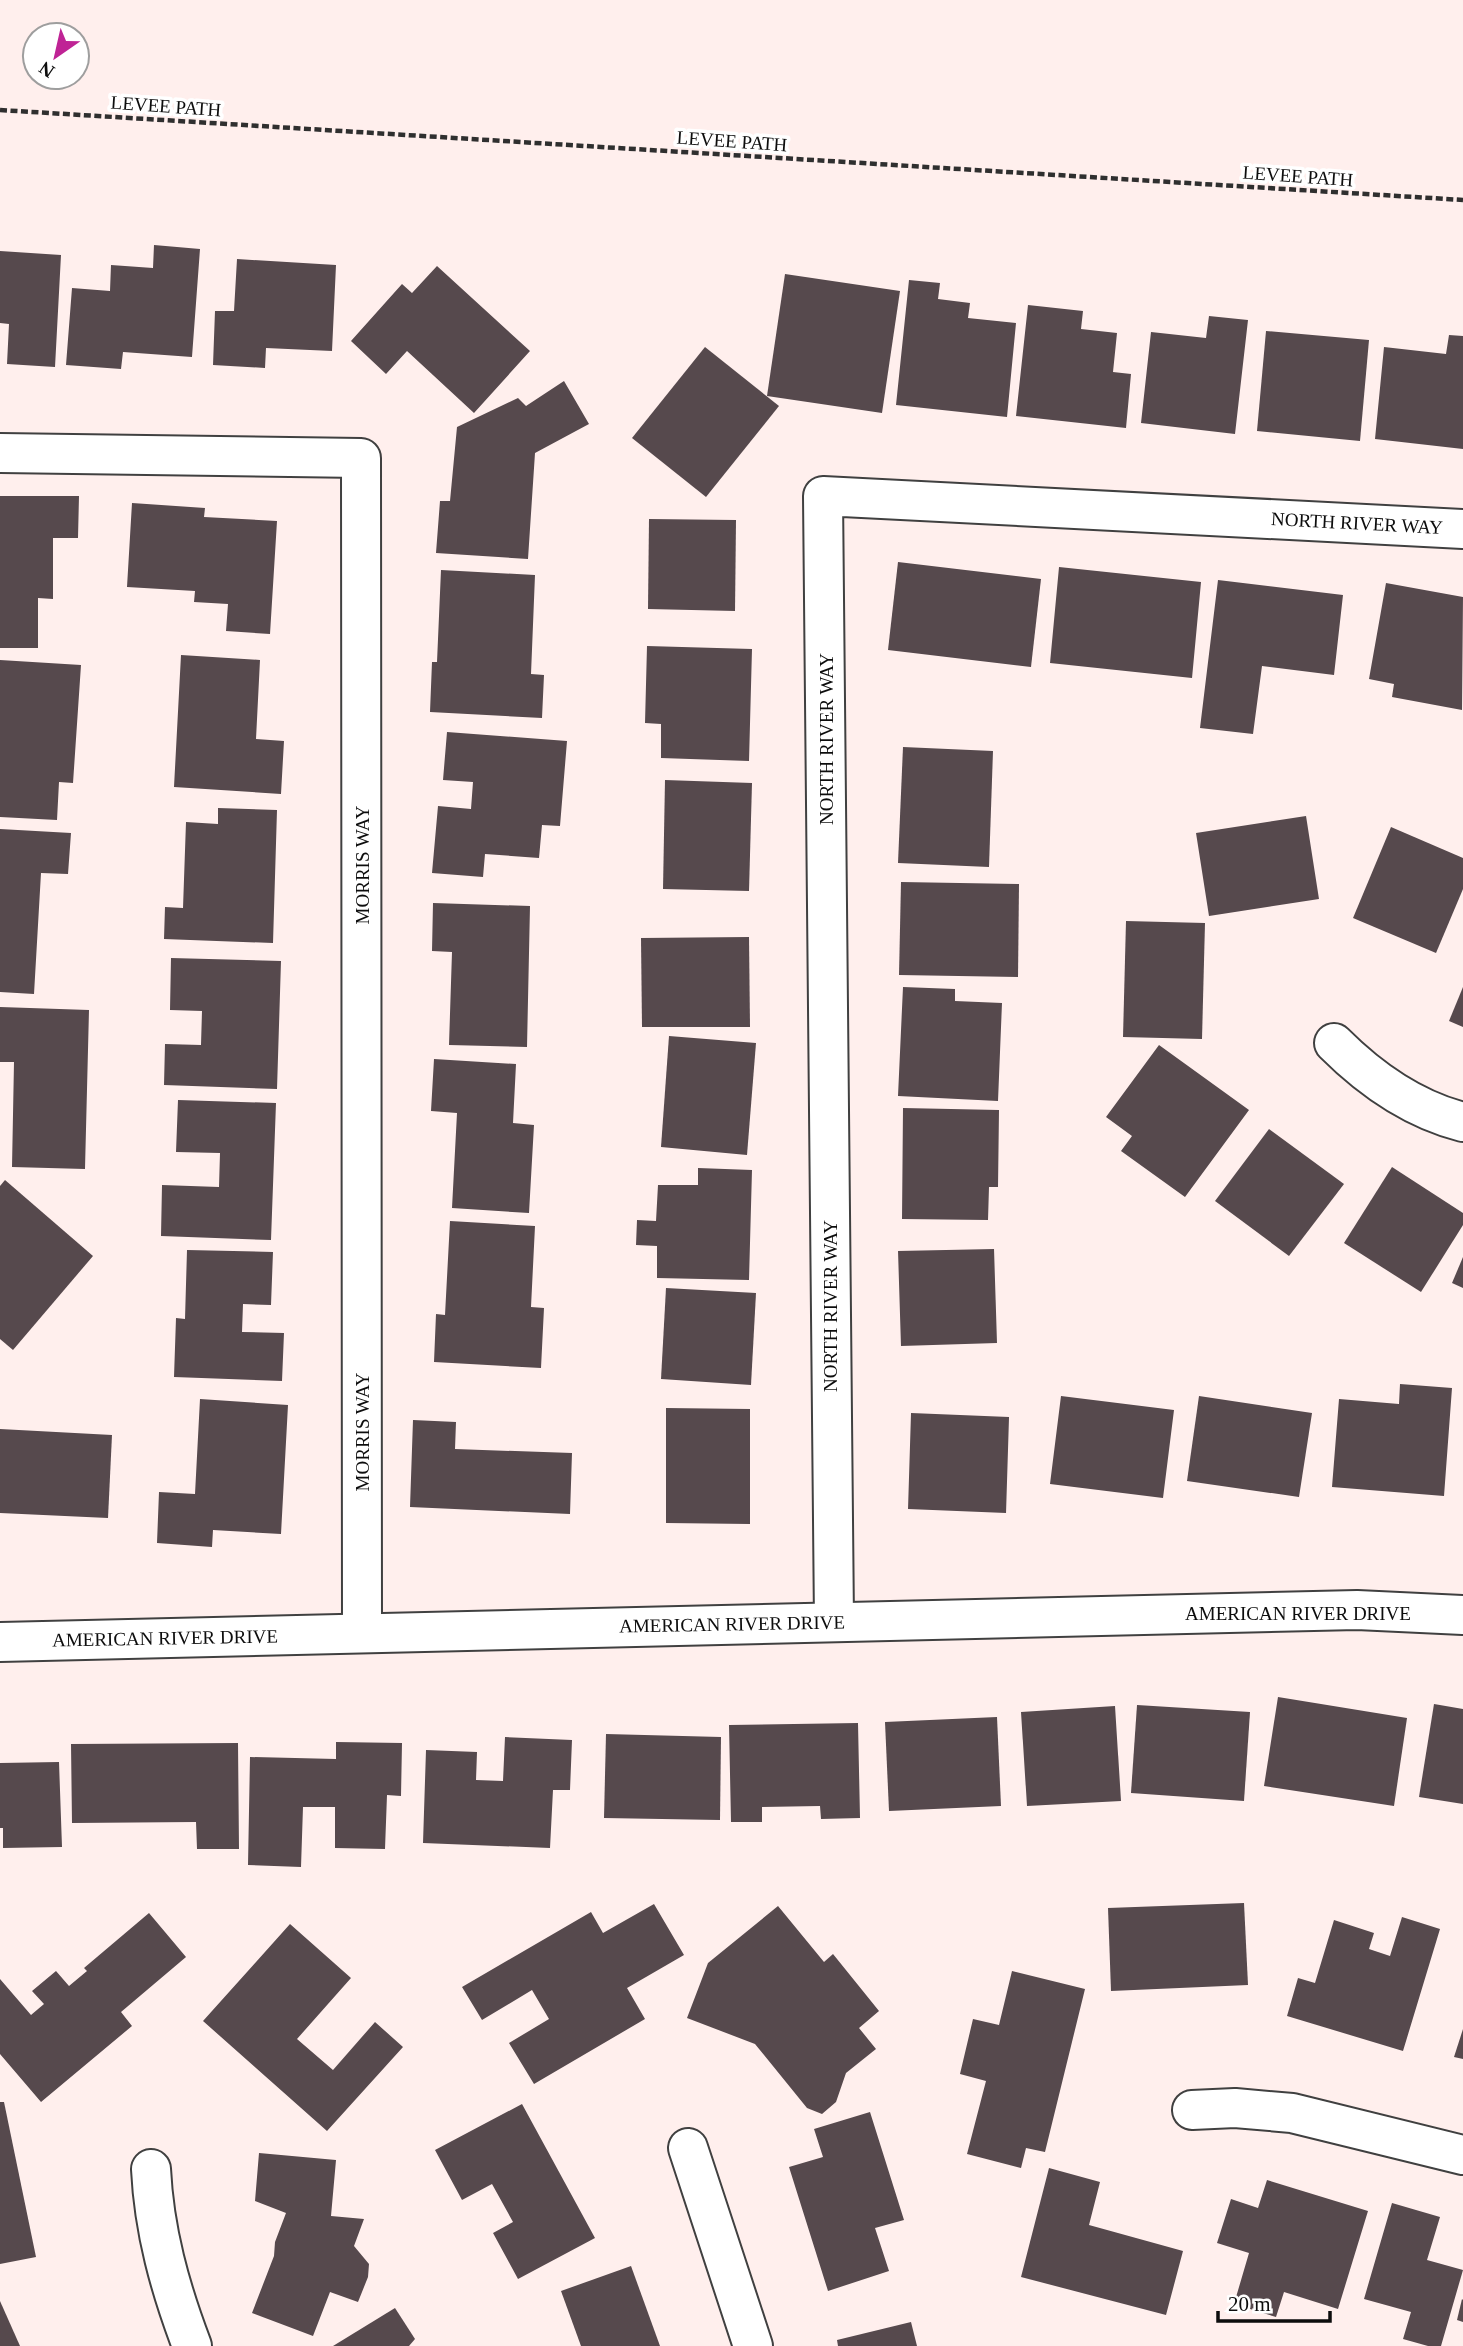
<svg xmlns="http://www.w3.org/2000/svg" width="1463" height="2346" viewBox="0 0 1463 2346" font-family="'Times New Roman',serif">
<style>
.building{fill:#56494d}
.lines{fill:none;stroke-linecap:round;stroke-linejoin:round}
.minor-casing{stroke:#404040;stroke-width:42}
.tertiary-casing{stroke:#404040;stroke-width:42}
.path{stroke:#2f2f2f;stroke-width:4.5;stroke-dasharray:7 3.5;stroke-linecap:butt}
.minor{stroke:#fff;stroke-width:38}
.tertiary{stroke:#fff;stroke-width:38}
.labels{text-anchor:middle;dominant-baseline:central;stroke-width:7;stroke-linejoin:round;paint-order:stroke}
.street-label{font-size:19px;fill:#0d0d0d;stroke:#fff}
</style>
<rect width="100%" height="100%" fill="#ffefed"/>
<g class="building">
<polygon points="154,245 200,249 192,357 123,352 121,369 66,365 72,288 110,291 111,265 153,268"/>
<polygon points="0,251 61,255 55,367 7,364 9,324 0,323"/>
<polygon points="237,259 336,265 332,351 266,348 265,368 213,365 215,311 234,311"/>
<polygon points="437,266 530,351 474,413 407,351 386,374 351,341 402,284 412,293"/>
<polygon points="785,274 900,291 882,413 767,396"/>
<polygon points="909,280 940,283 938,299 970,303 968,318 1016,323 1007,417 896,405"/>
<polygon points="1028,305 1083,311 1081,329 1117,333 1113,372 1131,374 1126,428 1016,416"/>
<polygon points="1209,316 1248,320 1235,434 1141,423 1151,332 1206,338"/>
<polygon points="1266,331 1369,340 1360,441 1257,431"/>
<polygon points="1449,335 1463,336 1463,449 1375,439 1384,347 1446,354"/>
<polygon points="705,347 779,406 706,497 632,438"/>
<polygon points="564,381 589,424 535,453 528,559 436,553 440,501 450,501 457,427 518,398 526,406"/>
<polygon points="0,496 79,496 78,538 53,538 53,599 38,598 38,648 0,648"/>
<polygon points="132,503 205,508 204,517 277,521 270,634 226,631 228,604 194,602 195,591 127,587"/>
<polygon points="649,519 736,520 735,611 648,609"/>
<polygon points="898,562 1041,579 1031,667 888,650"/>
<polygon points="1059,567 1201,582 1192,678 1050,663"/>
<polygon points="441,570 535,575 531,674 544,675 542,718 430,712 432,662 437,662"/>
<polygon points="1218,580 1343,595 1334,675 1262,666 1253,734 1200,728"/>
<polygon points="1386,583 1463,597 1462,710 1392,697 1394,684 1369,679"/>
<polygon points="647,646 752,649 749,761 661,758 661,724 645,723"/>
<polygon points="181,655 260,660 256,739 284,741 281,794 174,787"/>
<polygon points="0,660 81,665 73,783 59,782 57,820 0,817"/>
<polygon points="447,732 567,741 560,826 542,825 539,858 485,854 483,877 432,873 438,806 471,809 473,782 443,780"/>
<polygon points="903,747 993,751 989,867 898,863"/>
<polygon points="665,780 752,783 749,891 663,889"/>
<polygon points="218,808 277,810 273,943 164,939 165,907 183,908 186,822 218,824"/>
<polygon points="1306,816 1319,899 1209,916 1196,833"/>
<polygon points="1391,827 1463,858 1463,889 1436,953 1353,918"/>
<polygon points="0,829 71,833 68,874 41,873 34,994 0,992"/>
<polygon points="901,882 1019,884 1018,977 899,975"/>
<polygon points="433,903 530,906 527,1047 449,1045 452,952 432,951"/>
<polygon points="1126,921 1205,923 1202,1039 1123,1037"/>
<polygon points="749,937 750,1027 642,1027 641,938"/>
<polygon points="171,958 281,961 277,1089 164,1085 165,1044 201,1045 202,1011 170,1010"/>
<polygon points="903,987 955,989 955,1001 1002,1003 998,1101 898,1096"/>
<polygon points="1463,987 1463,1027 1449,1021"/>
<polygon points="0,1007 89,1010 85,1169 12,1167 14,1062 0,1062"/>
<polygon points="669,1036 756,1043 747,1155 661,1147"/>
<polygon points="1159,1045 1249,1110 1185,1197 1121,1151 1132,1136 1106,1117"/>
<polygon points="434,1059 516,1064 513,1123 534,1125 529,1213 452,1208 457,1113 431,1111"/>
<polygon points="178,1100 276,1103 271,1240 161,1236 162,1185 219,1187 220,1153 176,1152"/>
<polygon points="903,1108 999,1110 998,1187 989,1187 988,1220 902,1219"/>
<polygon points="1269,1129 1344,1184 1289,1256 1215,1201"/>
<polygon points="1392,1167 1463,1213 1463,1225 1421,1292 1344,1243"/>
<polygon points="698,1168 752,1170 749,1280 657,1278 657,1246 636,1245 637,1220 656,1221 658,1185 698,1185"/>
<polygon points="5,1180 93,1256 13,1350 0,1339 0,1186"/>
<polygon points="450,1221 535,1226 531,1307 544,1308 541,1368 434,1362 436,1314 445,1315"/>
<polygon points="994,1249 997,1343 901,1346 898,1251"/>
<polygon points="187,1250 273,1252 271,1305 243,1304 242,1332 284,1333 282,1381 174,1377 176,1318 185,1319"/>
<polygon points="1463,1257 1463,1288 1452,1283"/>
<polygon points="666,1288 756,1293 751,1385 661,1379"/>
<polygon points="1400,1384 1452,1388 1444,1496 1332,1487 1339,1399 1399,1404"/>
<polygon points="1061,1396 1174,1410 1163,1498 1050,1484"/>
<polygon points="1199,1396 1312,1413 1299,1497 1187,1481"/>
<polygon points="200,1399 288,1405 281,1534 213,1530 212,1547 157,1543 159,1492 195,1494"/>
<polygon points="666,1408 750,1409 750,1524 666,1523"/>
<polygon points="911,1413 1009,1417 1006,1513 908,1509"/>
<polygon points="413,1420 456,1422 455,1449 572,1453 570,1514 410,1507"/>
<polygon points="0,1429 112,1435 108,1518 0,1513"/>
<polygon points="1278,1697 1407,1718 1394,1806 1264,1786"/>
<polygon points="1434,1704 1463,1709 1463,1804 1419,1797"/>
<polygon points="1137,1705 1250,1712 1244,1801 1131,1793"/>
<polygon points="1115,1706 1121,1801 1027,1806 1021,1712"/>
<polygon points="997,1717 1001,1806 889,1811 885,1722"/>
<polygon points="858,1723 860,1818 821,1819 820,1806 762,1807 762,1822 731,1822 729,1725"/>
<polygon points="606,1734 721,1737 720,1820 604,1818"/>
<polygon points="505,1737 572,1740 570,1790 553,1790 550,1848 423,1843 426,1750 477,1752 476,1780 503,1781"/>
<polygon points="336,1742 402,1743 401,1796 387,1795 385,1849 335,1848 335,1807 303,1807 301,1867 248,1865 250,1757 336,1759"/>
<polygon points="238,1743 239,1849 197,1849 196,1822 72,1823 71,1744"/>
<polygon points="59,1762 62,1847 3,1848 3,1828 0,1828 0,1763"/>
<polygon points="1244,1903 1248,1985 1111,1991 1108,1908"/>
<polygon points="654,1904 684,1955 627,1988 645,2019 534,2084 509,2043 549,2019 532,1990 482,2020 462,1987 591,1912 603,1933"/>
<polygon points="778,1906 824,1962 833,1954 879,2011 859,2028 876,2049 846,2073 836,2102 822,2114 807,2108 755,2044 687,2018 708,1963"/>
<polygon points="149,1913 186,1957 121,2012 132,2026 41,2102 0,2054 0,1979 31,2015 44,2004 32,1991 56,1971 69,1986 87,1971 84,1968"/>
<polygon points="1402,1917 1440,1929 1403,2051 1287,2016 1298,1978 1315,1983 1334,1920 1374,1933 1369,1949 1390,1956"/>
<polygon points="290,1924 351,1978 297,2039 333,2070 375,2022 403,2047 327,2131 203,2021"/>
<polygon points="1012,1971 1085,1989 1045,2152 1026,2148 1021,2168 967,2154 986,2081 960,2074 973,2019 999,2025"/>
<polygon points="1463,2029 1463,2059 1454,2057"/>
<polygon points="0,2102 4,2102 36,2257 0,2264"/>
<polygon points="522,2104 595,2238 518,2279 493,2233 513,2222 492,2184 462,2200 435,2150"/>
<polygon points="870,2112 904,2220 875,2228 889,2271 828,2291 789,2167 823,2157 814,2129"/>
<polygon points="259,2153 336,2160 331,2216 364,2219 354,2246 369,2264 368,2277 358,2302 330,2292 313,2336 252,2313 274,2256 275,2242 286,2213 255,2201"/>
<polygon points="1049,2168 1100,2182 1089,2225 1183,2251 1166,2315 1021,2277"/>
<polygon points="1267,2180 1368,2211 1338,2309 1284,2292 1276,2317 1234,2304 1249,2253 1217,2243 1231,2199 1258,2208"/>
<polygon points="1392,2203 1440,2217 1427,2260 1463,2270 1441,2346 1428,2346 1403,2339 1411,2312 1364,2299"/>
<polygon points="631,2266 660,2346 581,2346 561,2291"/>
<polygon points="1462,2299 1463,2300 1463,2322 1457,2320"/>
<polygon points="0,2301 20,2346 0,2346"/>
<polygon points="395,2308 415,2339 409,2346 333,2346"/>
<polygon points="911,2322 917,2346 838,2346 837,2340"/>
</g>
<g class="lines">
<g class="minor-casing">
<g id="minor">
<polyline points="0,453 361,458 362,1633"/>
<path d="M1334,1043C1371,1080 1412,1109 1463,1122"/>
<polyline points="834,1622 823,496 1463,529"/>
<polyline points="1192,2110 1235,2108 1292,2113 1463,2155"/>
<polyline points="688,2148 753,2346"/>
<path d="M151,2169C154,2231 170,2288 192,2346"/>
</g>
</g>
<g class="tertiary-casing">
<polyline id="tertiary" points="0,1642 1357,1610 1463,1615"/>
</g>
<polyline class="path" points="0,110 1463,200"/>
<use href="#minor" class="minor"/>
<use href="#tertiary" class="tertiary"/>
</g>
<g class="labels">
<g class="street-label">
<text transform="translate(166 106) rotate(4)">LEVEE PATH</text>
<text transform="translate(732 141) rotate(4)">LEVEE PATH</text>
<text transform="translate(1298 176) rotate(4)">LEVEE PATH</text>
<text transform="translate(1357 523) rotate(3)">NORTH RIVER WAY</text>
<text transform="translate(826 739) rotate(-90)">NORTH RIVER WAY</text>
<text transform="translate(362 865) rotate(-90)">MORRIS WAY</text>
<text transform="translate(830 1306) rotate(-90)">NORTH RIVER WAY</text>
<text transform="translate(362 1432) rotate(-90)">MORRIS WAY</text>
<text x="1298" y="1613">AMERICAN RIVER DRIVE</text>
<text transform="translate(732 1624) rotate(-1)">AMERICAN RIVER DRIVE</text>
<text transform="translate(165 1638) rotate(-1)">AMERICAN RIVER DRIVE</text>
</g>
</g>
<g transform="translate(56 56) rotate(214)"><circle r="33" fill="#ffffff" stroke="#9e9e9e" stroke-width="2"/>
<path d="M0-5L12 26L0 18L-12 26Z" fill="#bf2395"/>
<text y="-10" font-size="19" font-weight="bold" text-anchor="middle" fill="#0d0d0d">N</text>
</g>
<path d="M1218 2311v10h112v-10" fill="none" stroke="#0d0d0d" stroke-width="3.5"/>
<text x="1228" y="2311" font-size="21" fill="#0d0d0d" stroke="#ffffff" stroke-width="5" paint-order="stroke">20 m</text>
</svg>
